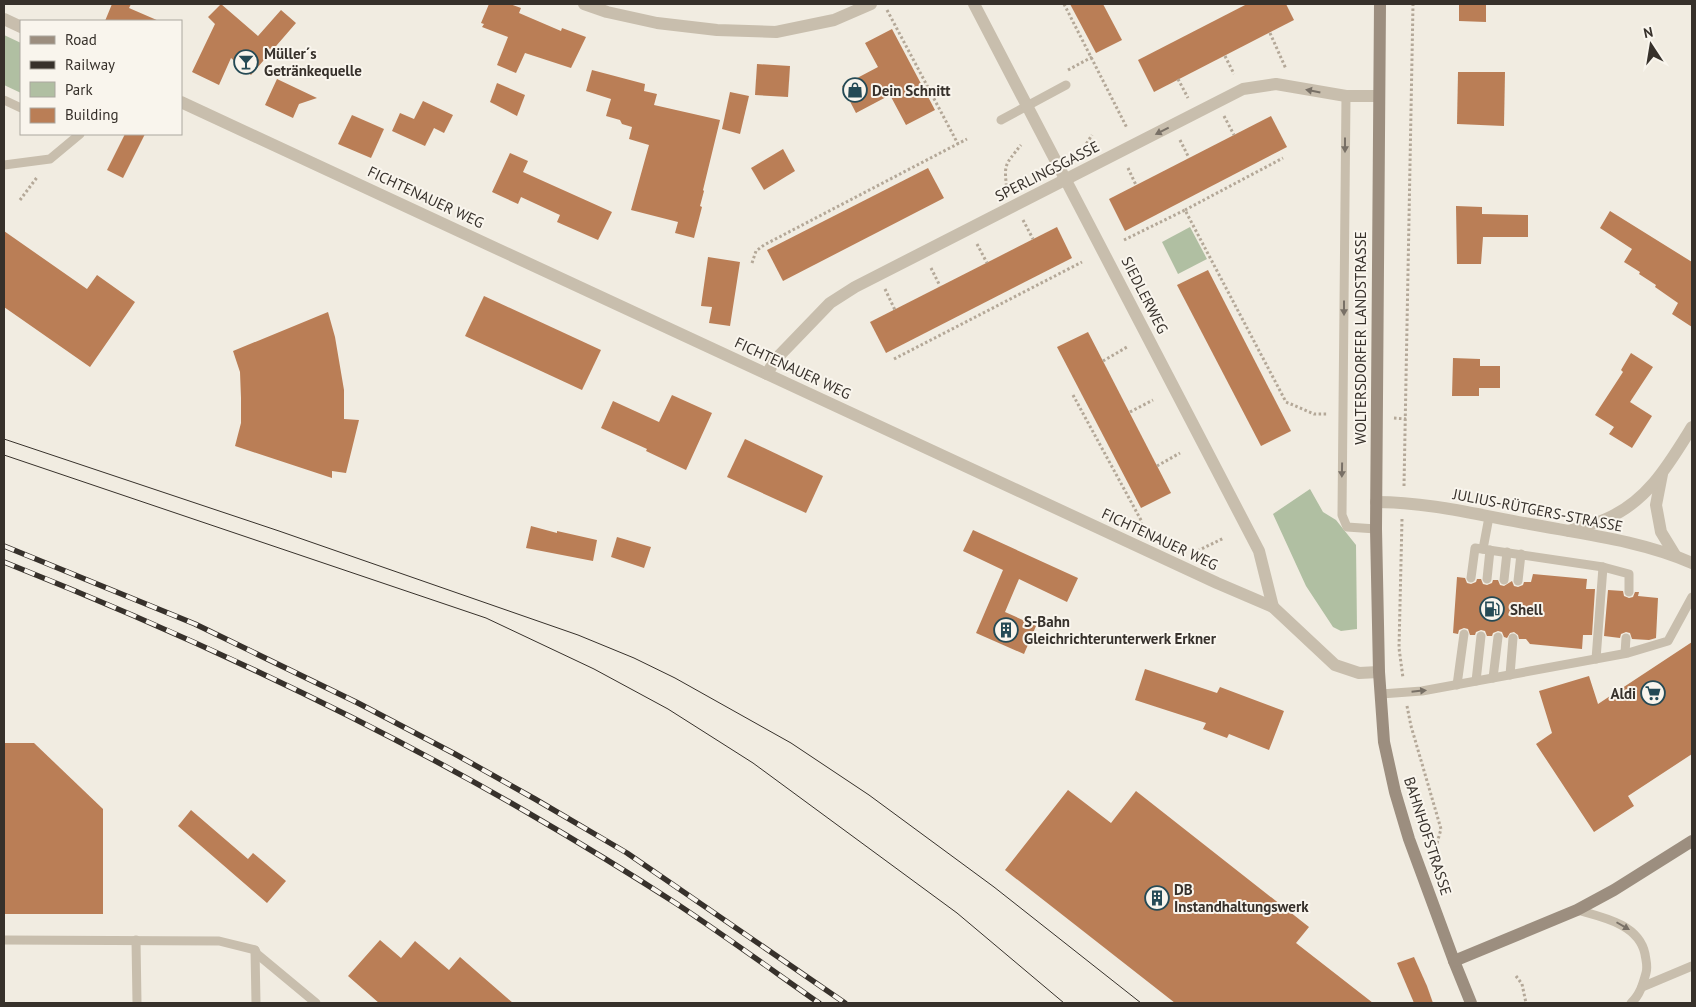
<svg xmlns="http://www.w3.org/2000/svg" width="1696" height="1007" viewBox="0 0 1696 1007" font-family="'PT Sans',sans-serif">
<style>
.green{fill:#b0bfa2}
.building{fill:#ba7e56}
.lines{fill:none;stroke-linecap:round;stroke-linejoin:round}
.path{stroke:#b4a898;stroke-width:3;stroke-dasharray:2.5 2.5;stroke-linecap:butt}
.lane{stroke:#c8bead;stroke-width:9}
.street{stroke:#c8bead;stroke-width:12}
.secondary{stroke:#9c8e7f;stroke-width:12}
.tram{stroke:#37312b;stroke-width:1}
.rail-casing{stroke:#37312b;stroke-width:5.5}
.rail{stroke:#f9f5ed;stroke-width:4;stroke-dasharray:11;stroke-linecap:butt}
.oneway{fill:#787066}
.labels{text-anchor:middle;dominant-baseline:central;stroke-width:4;stroke-linejoin:round;paint-order:stroke}
.poi-label{font-size:15px;font-weight:bold;fill:#37312b;stroke:#f9f5ed;text-anchor:start}
.street-label{font-size:15px;fill:#37312b;stroke:#f9f5ed}
</style>
<rect width="100%" height="100%" fill="#f1ece1"/>
<g class="green">
<polygon points="4,35 21,43 21,93 4,85"/>
<polygon points="1190,227 1207,259 1178,274 1162,242"/>
<polygon points="1310,489 1323,512 1336,520 1356,545 1357,629 1341,631 1333,627 1306,586 1273,514"/>
</g>
<g class="building">
<polygon points="112,4 131,4 129,8 159,21 105,21"/>
<polygon points="221,4 258,36 281,10 296,23 251,75 231,58 219,85 192,72 215,24 208,17"/>
<polygon points="489,4 510,4 521,8 519,13 561,31 562,28 586,37 571,68 525,53 516,73 497,65 508,37 482,27 484,24 481,23"/>
<polygon points="1070,4 1103,4 1122,40 1096,53"/>
<polygon points="1247,4 1286,4 1294,20 1154,92 1138,60"/>
<polygon points="1459,4 1486,4 1486,22 1459,21"/>
<polygon points="892,29 935,110 906,125 890,95 856,113 842,86 878,67 865,43"/>
<polygon points="757,64 790,66 788,97 755,95"/>
<polygon points="592,70 645,84 644,91 657,94 654,105 720,120 703,190 704,191 700,206 702,207 694,238 675,233 678,222 631,210 649,145 629,139 632,127 622,124 620,120 606,116 611,99 586,91"/>
<polygon points="1458,72 1505,72 1504,126 1457,124"/>
<polygon points="277,79 317,98 299,104 293,118 265,105"/>
<polygon points="497,83 525,95 517,116 490,102"/>
<polygon points="730,92 749,96 740,134 722,129"/>
<polygon points="423,101 453,115 444,133 434,128 425,146 392,131 400,113 414,119"/>
<polygon points="352,115 384,129 371,158 338,144"/>
<polygon points="1271,116 1287,147 1125,231 1109,199"/>
<polygon points="125,134 145,134 123,178 107,170"/>
<polygon points="783,149 795,171 764,190 751,168"/>
<polygon points="510,153 528,161 523,172 612,212 598,240 557,222 560,215 521,197 518,204 492,192"/>
<polygon points="928,168 944,198 783,281 767,250"/>
<polygon points="1456,206 1482,207 1482,214 1528,215 1528,237 1483,237 1481,264 1457,264"/>
<polygon points="1610,211 1692,262 1692,327 1672,314 1678,303 1655,287 1656,285 1639,274 1640,272 1624,262 1632,249 1600,228"/>
<polygon points="1057,227 1072,258 886,353 870,322"/>
<polygon points="4,231 87,289 97,275 135,302 90,367 4,307"/>
<polygon points="708,257 740,262 730,326 709,323 712,307 701,306"/>
<polygon points="1208,270 1291,431 1261,446 1177,285"/>
<polygon points="484,296 601,350 582,390 465,336"/>
<polygon points="328,312 335,337 344,390 344,419 359,420 346,473 332,471 332,478 235,446 241,423 241,398 240,372 233,351"/>
<polygon points="1088,332 1171,493 1141,508 1057,347"/>
<polygon points="1631,353 1653,367 1630,402 1652,416 1632,448 1609,434 1614,427 1595,415 1623,372 1621,370"/>
<polygon points="1453,358 1480,359 1480,366 1500,366 1500,388 1479,388 1479,396 1452,396"/>
<polygon points="672,395 712,413 686,470 646,451 647,449 601,428 613,401 659,422"/>
<polygon points="745,439 823,476 806,513 727,477"/>
<polygon points="531,526 557,533 557,531 597,540 593,561 526,548"/>
<polygon points="973,530 1078,578 1067,602 1019,579 1005,612 1036,626 1024,654 976,633 1003,570 963,551"/>
<polygon points="617,537 651,547 644,568 611,557"/>
<polygon points="1533,574 1587,579 1586,589 1595,589 1592,635 1583,635 1582,649 1530,644 1526,639 1519,639 1518,635 1514,632 1510,633 1507,638 1504,637 1502,632 1498,631 1493,633 1492,636 1487,636 1485,631 1481,630 1476,632 1475,635 1470,635 1468,629 1464,628 1459,630 1458,634 1453,633 1457,577 1465,578 1467,583 1471,584 1476,582 1477,579 1481,579 1483,584 1487,585 1492,583 1493,580 1498,580 1500,585 1504,586 1512,581 1514,586 1518,587 1523,585 1524,582 1531,582"/>
<polygon points="1608,590 1623,591 1624,596 1629,598 1633,597 1635,592 1639,592 1638,596 1658,598 1656,638 1649,640 1632,639 1630,633 1626,632 1621,634 1620,638 1604,636"/>
<polygon points="1692,642 1692,754 1628,796 1634,806 1594,832 1536,744 1552,733 1539,691 1589,676 1598,704"/>
<polygon points="1145,669 1217,693 1220,687 1284,711 1269,750 1229,734 1227,738 1203,729 1206,723 1135,700"/>
<polygon points="4,743 34,743 103,809 103,914 4,914"/>
<polygon points="1068,790 1111,823 1136,791 1309,927 1296,943 1373,1003 1175,1003 1005,870"/>
<polygon points="191,810 248,859 253,853 286,881 267,903 178,826"/>
<polygon points="380,940 401,958 415,941 449,970 460,957 513,1003 379,1003 348,976"/>
<polygon points="1414,957 1427,986 1433,1003 1414,1003 1397,963"/>
</g>
<g class="lines">
<g class="path">
<polyline points="1064,4 1127,128"/>
<polyline points="887,10 958,144"/>
<polyline points="1270,33 1286,69"/>
<polyline points="1225,56 1234,74"/>
<polyline points="1068,70 1092,57"/>
<polyline points="1178,79 1188,98"/>
<polyline points="1224,116 1234,135"/>
<polyline points="1180,140 1189,158"/>
<polyline points="1081,152 1092,135"/>
<polyline points="1128,168 1136,185"/>
<path d="M1007,191C1004,164 1004,166 1021,145"/>
<polyline points="20,200 38,176"/>
<polyline points="1185,210 1283,158"/>
<polyline points="1023,220 1033,239"/>
<polyline points="1124,240 1185,210 1286,402 1314,414 1328,414"/>
<polyline points="977,244 987,263"/>
<polyline points="752,263 756,251 764,245 967,139"/>
<polyline points="931,268 940,286"/>
<polyline points="885,289 895,310"/>
<polyline points="894,359 1082,262"/>
<polyline points="1103,361 1127,347"/>
<polyline points="1073,395 1142,522 1139,529"/>
<polyline points="1130,412 1153,400"/>
<polyline points="1394,418 1406,419"/>
<polyline points="1157,466 1180,453"/>
<polyline points="1404,486 1413,4"/>
<polyline points="1402,519 1399,648 1403,678"/>
<polyline points="1193,553 1224,538"/>
<polyline points="1407,706 1411,726 1441,829 1434,854"/>
<polyline points="1516,976 1522,984 1526,1003"/>
</g>
<g class="lane">
<polyline points="1346,96 1342,515 1347,527 1376,529"/>
<polyline points="4,100 21,108"/>
<polyline points="1001,120 1066,85"/>
<polyline points="4,165 50,159 80,134"/>
<polyline points="1483,549 1489,517"/>
<polyline points="1471,578 1475,548 1603,567 1629,574 1629,592"/>
<polyline points="1487,579 1490,550"/>
<polyline points="1504,580 1507,552"/>
<polyline points="1518,581 1521,554"/>
<polyline points="1625,653 1626,638"/>
<polyline points="1596,659 1603,567"/>
<polyline points="1510,675 1513,638"/>
<polyline points="1493,678 1498,637"/>
<polyline points="1476,681 1481,636"/>
<polyline points="1457,685 1464,634"/>
<polyline points="1381,694 1422,691 1628,653 1668,641 1692,597"/>
<path d="M1577,910C1602,917 1639,924 1645,954C1646,961 1648,966 1646,973C1643,984 1640,995 1631,1003"/>
<polyline points="4,940 219,941 255,950 257,954 316,1003"/>
<polyline points="136,940 137,1003"/>
<polyline points="255,950 256,1003"/>
<polyline points="1642,987 1692,966"/>
</g>
<g class="street">
<polyline points="584,4 607,12 657,23 717,30 776,32 834,20 871,4"/>
<polyline points="974,4 1259,551 1273,607"/>
<polyline points="4,19 21,27"/>
<polyline points="181,102 1217,583 1273,607 1335,665 1359,673 1379,672"/>
<polyline points="767,374 775,360 830,303 855,287 1243,89 1276,84 1346,96 1379,96"/>
<polyline points="1662,474 1656,505 1661,532 1675,555"/>
<path d="M1376,502C1428,502 1479,515 1530,524C1584,534 1642,541 1692,563"/>
<path d="M1569,531C1581,527 1594,524 1606,519C1648,501 1669,464 1692,427"/>
</g>
<g class="secondary">
<polyline points="1380,4 1376,529 1379,672 1384,742 1395,792 1409,839 1454,961 1471,1003"/>
<polyline points="1454,961 1577,910 1614,890 1692,841"/>
</g>
<g class="tram">
<polyline points="4,439 279,531 578,635 634,658 675,678 791,743 869,795 994,887 1141,1003"/>
<polyline points="4,455 486,618 594,669 668,709 753,763 957,913 1064,1003"/>
</g>
<g class="rail-casing">
<g id="rail">
<polyline points="4,546 195,624 358,703 455,754 535,799 627,853 845,1003"/>
<path d="M4,562C185,634 362,716 530,814C580,843 629,873 677,904C725,936 772,970 819,1003"/>
</g>
</g>
<use href="#rail" class="rail"/>
</g>
<defs><path id="oneway-solid" d="M-6-.8H1V-3.2L6.5 0L1 3.2V.8H-6Z" transform="scale(1.25)"/></defs>
<g class="oneway">
<use href="#oneway-solid" transform="translate(1313 91) rotate(-169)"/>
<use href="#oneway-solid" transform="translate(1162 131) rotate(153)"/>
<use href="#oneway-solid" transform="translate(1345 145) rotate(90)"/>
<use href="#oneway-solid" transform="translate(1344 308) rotate(90)"/>
<use href="#oneway-solid" transform="translate(1342 470) rotate(91)"/>
<use href="#oneway-solid" transform="translate(1419 691) rotate(-6)"/>
<use href="#oneway-solid" transform="translate(1623 926) rotate(30)"/>
</g>
<defs>
<g id="bar-ring" transform="scale(1.25)"><circle r="9.5" fill="#f9f5ed" stroke="#254a55" stroke-width="1.5"/><path d="M-6-5H6L.8 .8V4.5H3.5V6h-7V4.5H-.8V.8Z" fill="#254a55"/></g>
<g id="shop-ring" transform="scale(1.25)"><circle r="9.5" fill="#f9f5ed" stroke="#254a55" stroke-width="1.5"/><path d="M-5-2.5h2.3a2.7 3.5 0 0 1 5.4 0H5L5.5 6h-11ZM-1.5-2.5h3a1.5 2.3 0 0 0-3 0Z" fill="#254a55"/></g>
<g id="fuel-ring" transform="scale(1.25)"><circle r="9.5" fill="#f9f5ed" stroke="#254a55" stroke-width="1.5"/><path d="M-5.5-6h7V0h2V4h1.3V-2.5L3-4.5l.8-.8L6-3V5H2.5V1h-1V6h-7ZM-4.2-4.7v3.2H.2V-4.7Z" fill="#254a55"/></g>
<g id="building-ring" transform="scale(1.25)"><circle r="9.5" fill="#f9f5ed" stroke="#254a55" stroke-width="1.5"/><path d="M-4-6H4V6H1V3H-1V6H-4ZM-2.5-4.3h1.7v1.8h-1.7ZM.8-4.3h1.7v1.8H.8ZM-2.5-1h1.7V.8h-1.7ZM.8-1h1.7V.8H.8Z" fill="#254a55"/></g>
<g id="supermarket-ring" transform="scale(1.25)"><circle r="9.5" fill="#f9f5ed" stroke="#254a55" stroke-width="1.5"/><path d="M-6-5.5h2.5l.6 2H6L4.5 2H-2.5L-4.4-4H-6ZM-1.5 3.2a1.3 1.3 0 1 0 .1 0ZM3 3.2a1.3 1.3 0 1 0 .1 0Z" fill="#254a55"/></g>
</defs>
<g fill-rule="evenodd">
<use href="#bar-ring" x="246" y="62"/>
<use href="#shop-ring" x="855" y="90"/>
<use href="#fuel-ring" x="1492" y="609"/>
<use href="#building-ring" x="1006" y="630"/>
<use href="#supermarket-ring" x="1653" y="693"/>
<use href="#building-ring" x="1157" y="898"/>
</g>
<g class="labels">
<g class="poi-label">
<text x="264" y="53">Müller´s<tspan x="264" dy="17">Getränkequelle</tspan></text>
<text x="872" y="90">Dein Schnitt</text>
<text x="1510" y="609">Shell</text>
<text x="1024" y="621">S-Bahn<tspan x="1024" dy="17">Gleichrichterunterwerk Erkner</tspan></text>
<text x="1636" y="693" text-anchor="end">Aldi</text>
<text x="1174" y="889">DB<tspan x="1174" dy="17">Instandhaltungswerk</tspan></text>
</g>
<g class="street-label">
<text transform="translate(1047 171) rotate(-27)">SPERLINGSGASSE</text>
<text transform="translate(426 197) rotate(25)">FICHTENAUER WEG</text>
<text transform="translate(1145 295) rotate(63)">SIEDLERWEG</text>
<text transform="translate(1360 338) rotate(-90)">WOLTERSDORFER LANDSTRASSE</text>
<text transform="translate(793 368) rotate(25)">FICHTENAUER WEG</text>
<text transform="translate(1538 510) rotate(11)">JULIUS-RÜTGERS-STRASSE</text>
<text transform="translate(1160 539) rotate(25)">FICHTENAUER WEG</text>
<text transform="translate(1428 836) rotate(72)">BAHNHOFSTRASSE</text>
</g>
</g>
<rect width="1696" height="1007" fill="none" stroke="#37312b" stroke-width="10"/>
<rect x="20" y="20" width="162" height="115" fill="#f9f5ed" stroke="#aba79f"/>
<rect x="30" y="36" width="25" height="8" fill="#9c8e7f" stroke="#aba79f"/>
<text x="65" y="45" font-size="15" fill="#37312b">Road</text>
<rect x="30" y="61" width="25" height="8" fill="#37312b" stroke="#aba79f"/>
<text x="65" y="70" font-size="15" fill="#37312b">Railway</text>
<rect x="30" y="82" width="25" height="15" fill="#b0bfa2" stroke="#aba79f"/>
<text x="65" y="95" font-size="15" fill="#37312b">Park</text>
<rect x="30" y="108" width="25" height="15" fill="#ba7e56" stroke="#aba79f"/>
<text x="65" y="120" font-size="15" fill="#37312b">Building</text>
<g transform="translate(1651 45) rotate(348)" stroke="#f9f5ed" stroke-width="4" paint-order="stroke">
<path d="M0-4L9 19L0 12L-9 19Z" fill="#37312b"/>
<text y="-8" font-size="14" font-weight="bold" text-anchor="middle" fill="#37312b">N</text>
</g>
</svg>
